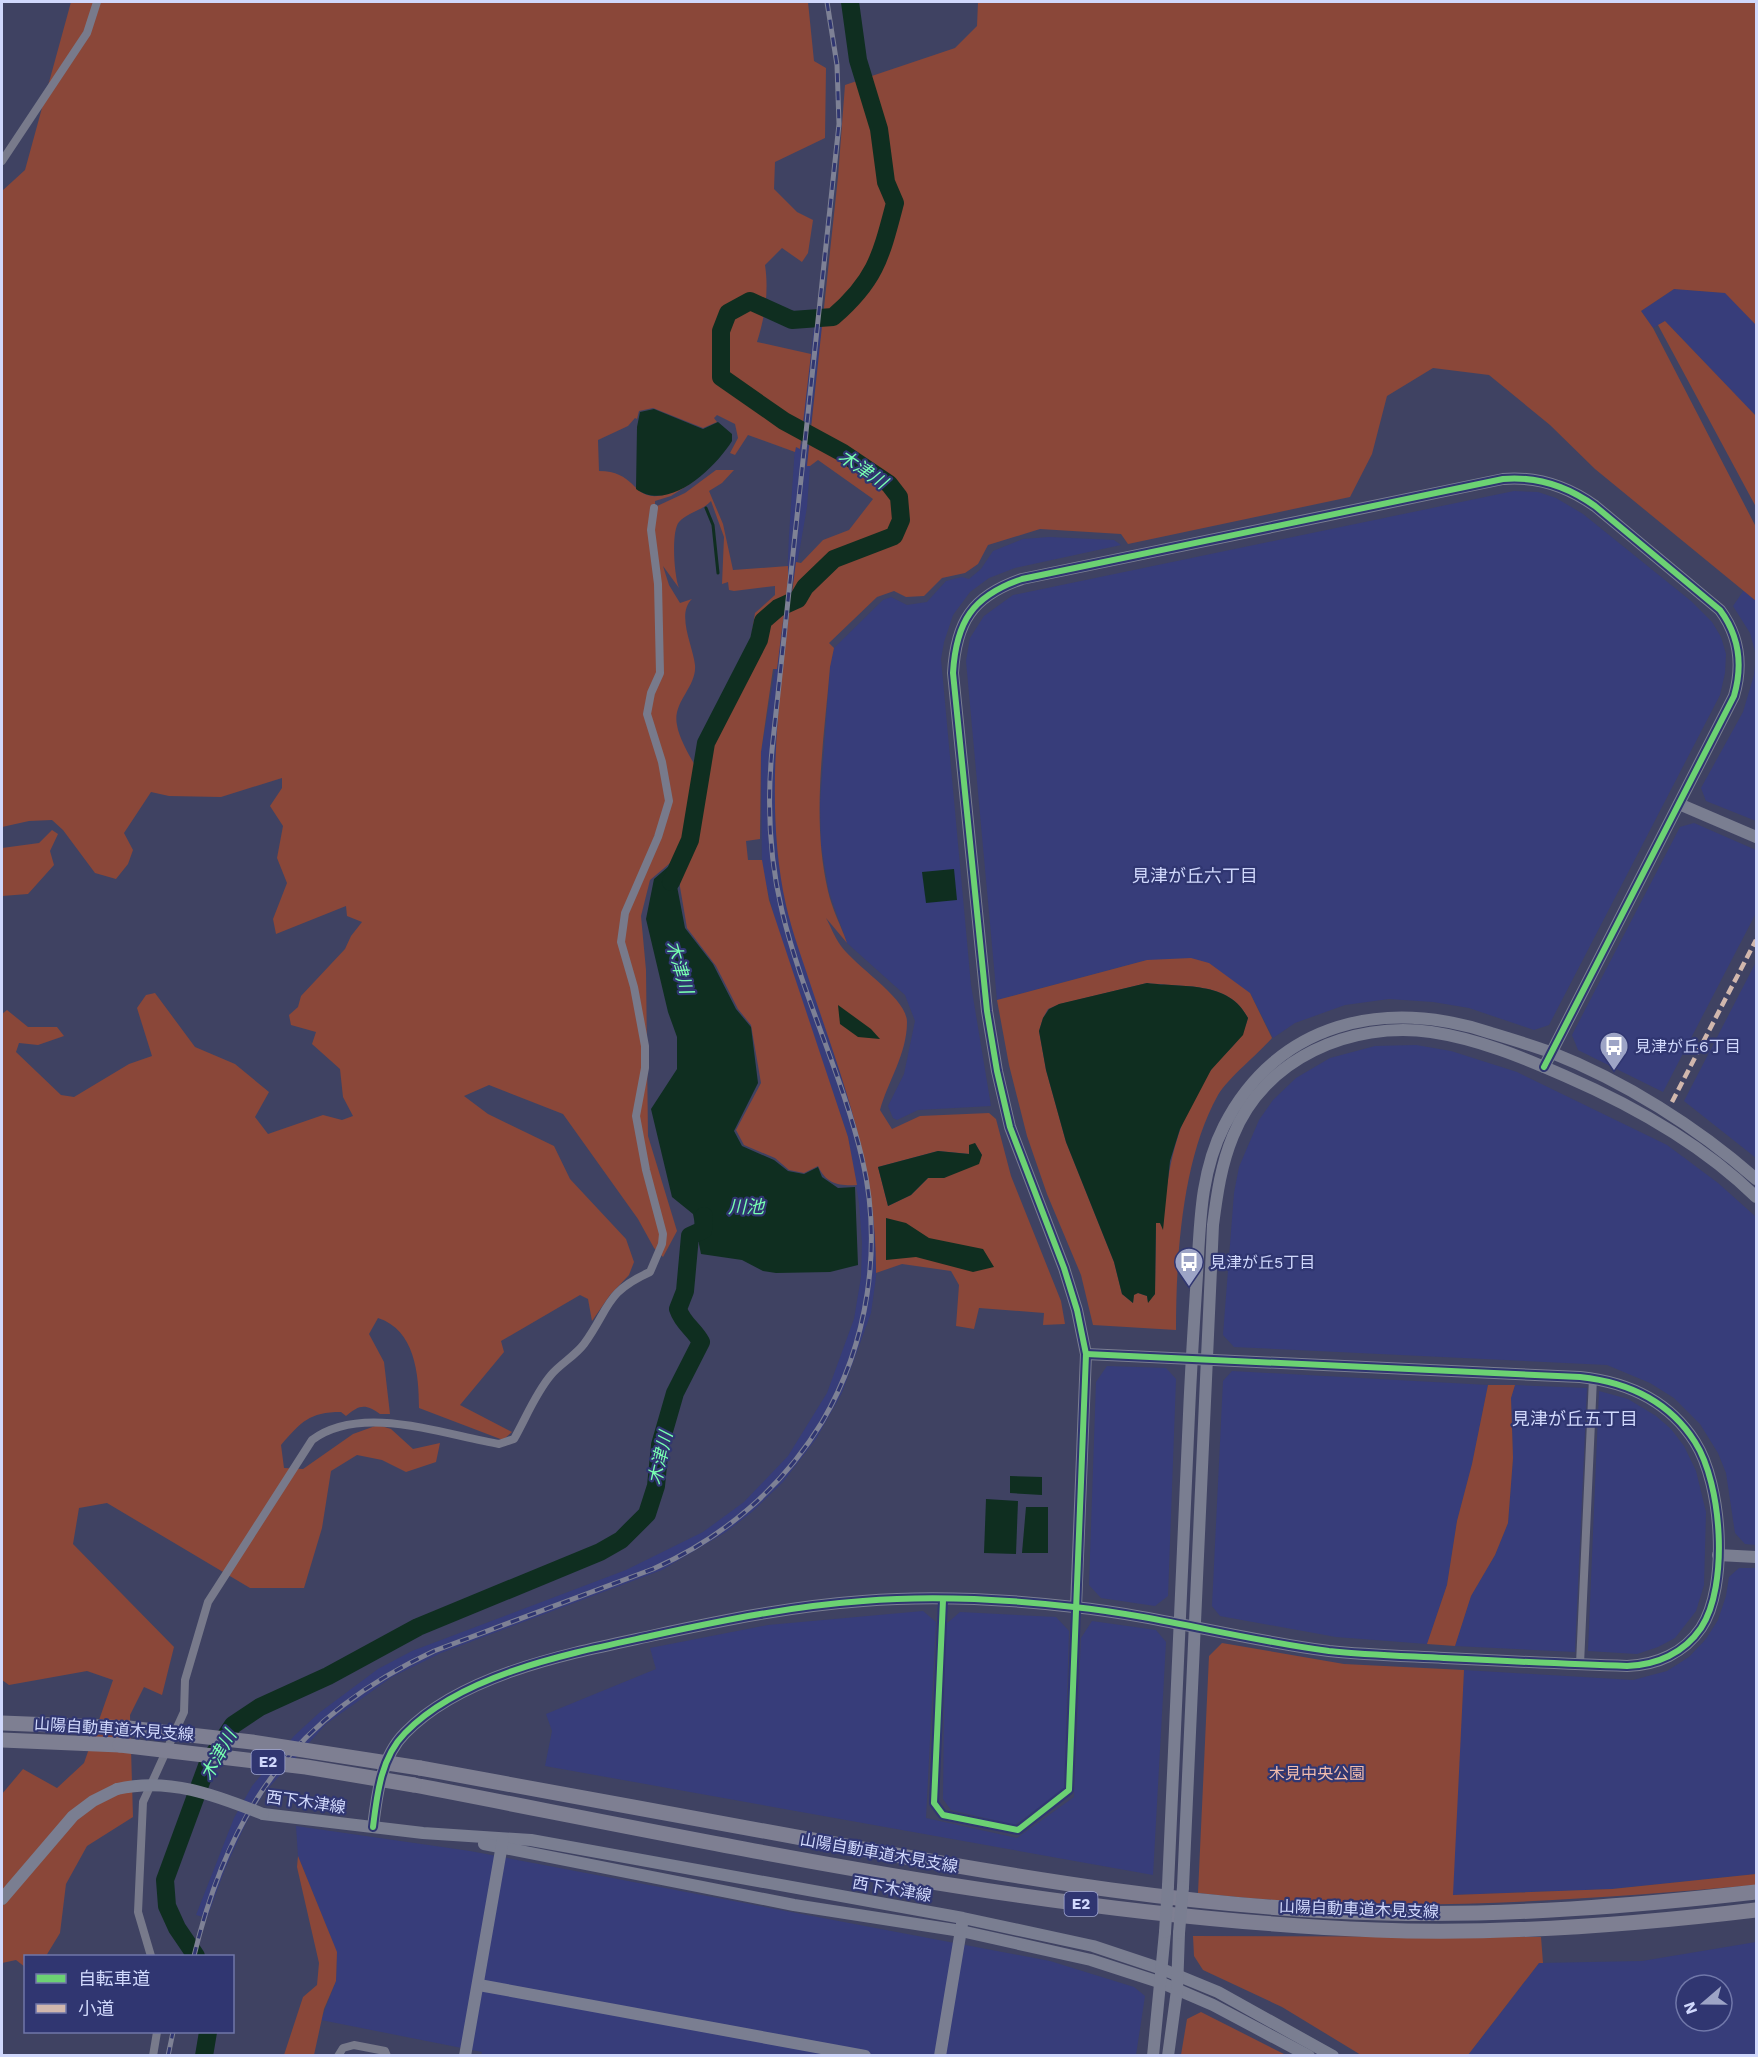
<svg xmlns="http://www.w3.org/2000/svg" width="1758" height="2057" viewBox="0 0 1758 2057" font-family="'Work Sans','Noto Sans JP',sans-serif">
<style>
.built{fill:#373d7a;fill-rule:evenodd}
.green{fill:#8a4739;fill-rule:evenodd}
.water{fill:#0f2e20}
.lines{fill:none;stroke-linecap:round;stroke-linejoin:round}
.stream{stroke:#0f2e20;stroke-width:3}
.river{stroke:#0f2e20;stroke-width:18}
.street{stroke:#787a8b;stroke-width:8}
.secondary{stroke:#7a7e91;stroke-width:12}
.highway{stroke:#7e7f92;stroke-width:15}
.rail-casing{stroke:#7e8195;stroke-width:5}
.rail{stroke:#303671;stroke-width:3;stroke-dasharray:9;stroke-linecap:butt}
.secondary-bridge{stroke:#7a7e91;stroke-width:12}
.highway-bridge{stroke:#7e7f92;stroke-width:15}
.quiet{stroke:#d1b7ad;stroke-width:4.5;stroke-dasharray:9 4.5;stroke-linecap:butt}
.cycleway-casing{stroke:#303671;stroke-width:10}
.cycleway{stroke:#6cd273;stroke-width:6}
.labels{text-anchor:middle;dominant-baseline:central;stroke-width:4.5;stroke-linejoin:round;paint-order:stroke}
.shield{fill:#303671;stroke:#a0a7d2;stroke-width:1.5}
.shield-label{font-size:15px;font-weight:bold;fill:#d0d8fc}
.poi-label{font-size:16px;fill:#d0d8fc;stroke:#303671;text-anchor:start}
.street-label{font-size:16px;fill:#d0d8fc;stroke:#303671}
.park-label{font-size:16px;fill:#f1bcad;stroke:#303671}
.water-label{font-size:18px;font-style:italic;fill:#78ffb1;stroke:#303671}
.neighbourhood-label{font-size:18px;fill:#d0d8fc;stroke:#303671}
</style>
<rect width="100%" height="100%" fill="#3f4262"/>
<g class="built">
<polygon points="1674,289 1726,293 1756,325 1756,416 1665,321 1653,328 1641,311"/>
<polygon points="814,326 822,327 811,423 803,423"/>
<polygon points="800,444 809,445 807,465 810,466 807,507 794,582 787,580 789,535 795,447 800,449"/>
<polygon points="1514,491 1538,492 1556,498 1583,514 1691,601 1712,622 1721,637 1726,654 1725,673 1720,695 1549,1025 1534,1030 1469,1008 1433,1002 1389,999 1345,1005 1295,1023 1273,1038 1250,993 1147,960 997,1000 966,661 970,638 984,616 1013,595"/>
<polygon points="1049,537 1114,540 1121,545 1015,568 989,578 970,592 953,615 944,642 941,659 971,985 991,1106 918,1110 897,1120 893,1118 888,1106 904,1074 915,1021 905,995 847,943 829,892 821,845 820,804 830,667 834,648 883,600 891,597 907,605 927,602 946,581 962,577 969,579 981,569 993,551 1023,539"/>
<polygon points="1744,590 1756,601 1756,821 1706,801 1701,788 1743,712 1754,675 1756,655 1750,633 1733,606"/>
<polygon points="783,623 788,623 778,733 775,812 779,860 786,906 860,1134 877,1230 876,1277 871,1313 842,1393 816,1439 783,1482 752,1512 726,1532 662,1570 441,1653 392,1677 326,1724 264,1793 246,1823 225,1869 207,1918 196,1915 234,1818 252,1786 294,1736 319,1713 378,1669 412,1651 626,1570 703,1532 744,1502 788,1456 827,1393 854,1319 861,1277 862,1243 859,1203 848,1137 777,928 762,869 761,752"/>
<polygon points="1694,823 1756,850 1756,913 1663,1092 1578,1050 1572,1035 1680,827"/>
<polygon points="1756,962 1756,1158 1684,1101"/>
<polygon points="1416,1045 1451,1051 1517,1072 1667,1145 1718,1183 1756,1217 1756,1545 1745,1544 1735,1533 1726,1473 1718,1453 1700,1424 1674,1398 1650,1383 1607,1365 1234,1347 1223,1335 1234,1193 1239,1167 1259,1120 1273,1100 1296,1078 1330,1058 1375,1046"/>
<polygon points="1107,1366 1166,1368 1176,1379 1168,1596 1155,1606 1101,1598 1089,1585 1096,1382"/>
<polygon points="1232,1371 1488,1385 1472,1464 1457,1521 1447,1585 1427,1644 1336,1637 1220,1616 1212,1606 1223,1381"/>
<polygon points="1515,1385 1587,1388 1575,1652 1455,1646 1471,1596 1495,1555 1508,1523 1513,1459 1511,1398"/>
<polygon points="1599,1391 1628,1399 1656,1416 1671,1429 1684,1446 1696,1471 1706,1512 1704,1585 1696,1611 1675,1638 1658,1647 1637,1654 1588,1651"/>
<polygon points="1739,1568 1756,1568 1756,1874 1612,1889 1452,1895 1464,1670 1633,1680 1667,1671 1689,1657 1706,1639 1718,1620 1726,1596 1729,1577"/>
<polygon points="923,1611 936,1622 926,1818 1017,1838 1074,1797 1081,1638 1092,1621 1156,1630 1166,1642 1153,1875 545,1766 552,1731 546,1714 656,1669 650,1648 768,1625"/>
<polygon points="960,1612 1056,1617 1069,1631 1064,1789 1015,1825 951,1810 943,1799 945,1625"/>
<polygon points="296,1826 470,1851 1050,1961 1134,1987 1145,1996 1136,2055 481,2055 482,2052 321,2020 336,1981 337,1953 298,1856"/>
<path d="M1756,1942V2055H1468L1539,1963L1642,1961ZM1686,1985H1722V2021H1686Z"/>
</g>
<g class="green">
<path d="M71,2H808L814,61L826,68L825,138L775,162L774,189L797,212L813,220L808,253L802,262L782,248L765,265C769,291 765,317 757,342L811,354L800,449L796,447L795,452L748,435L735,455L730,453L738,438L735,424L717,415L714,418L717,422L703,428L653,408L639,411L637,419L635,418L628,426L598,440L599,471C648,471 626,521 696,480L671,496L655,501V507L685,493L716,470H734L722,483L709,491L723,524L733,570L788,566V581L777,669H773L761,752L760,839L746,841L748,860H762L769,900L848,1137L857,1185C839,1186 826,1184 818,1166L804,1173L789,1170L775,1158L744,1145L736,1130L761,1083L751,1025L738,1009L716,966L687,928L679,881L688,862L676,858L650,880L641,916L646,970L648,1136L677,1231L663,1257L654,1248L638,1219L563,1114L489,1085L464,1096L488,1114L554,1146L570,1179L626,1239L634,1262L629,1275L610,1295L592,1321L588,1299L580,1295L501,1341L504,1352L460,1405L512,1432L503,1440L419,1408C419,1374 415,1330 378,1318L369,1334L384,1362L390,1414H380C365,1403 359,1405 346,1416L341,1412C309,1412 301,1422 281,1445L284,1468L303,1469L353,1434L378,1425L391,1429L413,1449L440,1443L436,1462L406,1472L382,1460L357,1455L331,1471L322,1528L304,1588H250L107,1503L79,1508L73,1544L174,1647L162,1695L144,1687L130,1715L133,1817L87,1846L66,1884L60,1933L46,1956H26L25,1967L16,1960L2,1963V1794L23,1769L57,1788L84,1763L113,1680L87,1671L9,1685L2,1680V1014L7,1010L28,1027H57L64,1036L38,1045L19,1043L16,1052L61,1095L74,1097L129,1064L152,1056L137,1008L146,995L155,993L195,1047L235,1064L269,1092L255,1117L268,1134L323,1115L342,1120L353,1116L343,1097L340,1069L312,1044L316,1032L291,1025L289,1015L298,1007L301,996L345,949L351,936L362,922L347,916L346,906L276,934L273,919L287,883L277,858L283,826L270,806L282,788V778L221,797L169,796L151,792L124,833L133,850L128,864L116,879L95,873L63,830L52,820L29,821L2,827V191L25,170ZM711,501L724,537L722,584L728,582L729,590L734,591L775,586V595L755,613L750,646L754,662L728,706L709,749L696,767C689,755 679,738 677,725C672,702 697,687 695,665C693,646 676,614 692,599L680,603L669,585L663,566L679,588C674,576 671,531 679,522C688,512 702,511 711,501Z"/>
<path d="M978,2H1756V325L1725,293L1674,289L1641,311L1653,328L1756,527V601L1595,469L1550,425L1489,375L1433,368L1387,396L1372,454L1350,497L1128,544L1121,534L1040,529L988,545L978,564L965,573L942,578L924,596L906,597L894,591L877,597L829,643L834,648L830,667C824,741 811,818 828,891C832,909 841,926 847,943L826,918C831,927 835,938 841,946C857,968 907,998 907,1022C907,1054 888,1081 880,1110L892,1129L920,1116L989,1113L996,1119L1011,1176L1061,1301L1065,1324L1043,1325L1044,1313L979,1308L974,1329L956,1326L959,1285L951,1271L902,1264L876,1273C877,1167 843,1082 810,983C802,958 792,932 786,905C762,798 782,671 796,562L801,563L823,540L849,530L873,499L818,460L810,466H807L838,177L845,85L955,48L977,26ZM975,1143L982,1155L944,1178H928L911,1195L888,1206L878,1167L938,1151L970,1154Z"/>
<polygon points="1665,321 1756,416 1756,507 1658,325"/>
<polygon points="52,830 58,834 50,851 54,865 28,894 2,896 2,848 39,843"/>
<path d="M1191,958L1209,963L1250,993L1272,1038C1257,1055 1229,1077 1218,1095C1182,1159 1176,1257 1176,1330L1093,1325L1081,1275L1047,1194L1027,1136L1009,1065L997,1000L1147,960ZM1147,983C1182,988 1229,980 1248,1018C1241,1044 1227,1049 1211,1070C1177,1116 1166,1172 1163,1228L1160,1223H1156L1155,1294L1148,1302L1147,1296L1138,1293L1134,1294L1133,1303L1122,1294L1114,1262L1066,1142L1046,1070L1039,1031L1043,1018L1048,1009L1060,1004Z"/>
<polygon points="1488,1385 1515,1385 1511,1398 1513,1458 1508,1523 1495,1555 1471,1596 1455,1646 1427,1644 1447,1585 1457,1521 1472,1464"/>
<path d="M1222,1643L1344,1664L1464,1670L1453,1895L1612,1889L1756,1874V1885C1569,1901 1387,1915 1198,1893L1209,1656Z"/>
<polygon points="298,1856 337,1952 336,1981 324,2009 314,2055 284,2055 303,1997 317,1985 319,1963 297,1867"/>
<polygon points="1193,1936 1541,1937 1543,1963 1539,1963 1468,2055 1361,2055 1282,2007 1203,1970 1194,1956"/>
<polygon points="1201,2012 1284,2054 1286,2055 1181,2055 1187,2019"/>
</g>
<g class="water">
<path d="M654,409L703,429L718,422L732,434V441C715,468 669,513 636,489L637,427L640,412Z"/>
<polygon points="676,860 685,864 676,881 685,928 713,964 736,1009 751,1027 758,1083 734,1131 742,1146 774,1160 788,1171 804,1174 818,1167 822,1177 838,1188 855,1187 858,1265 830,1272 776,1273 763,1271 742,1260 701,1254 693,1214 672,1197 651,1109 677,1069 677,1037 668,1012 646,919 654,879"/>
<polygon points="954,869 957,900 926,903 922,872"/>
<path d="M1147,983C1182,988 1229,980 1248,1018L1243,1035L1211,1070L1180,1129L1170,1161L1163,1230L1160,1223H1156L1155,1294L1148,1303L1147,1296L1138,1293L1134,1295L1133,1303L1122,1294L1114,1262L1066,1142L1046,1070L1039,1031L1043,1018L1049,1009L1059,1004Z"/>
<polygon points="838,1005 871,1029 880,1039 858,1037 840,1024"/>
<polygon points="975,1143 982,1155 979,1164 944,1178 928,1178 911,1195 888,1206 878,1167 938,1151 969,1154 969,1145"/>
<polygon points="886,1218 906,1223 929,1238 983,1249 994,1267 973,1272 916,1257 886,1260"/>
<polygon points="1010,1476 1042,1477 1042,1495 1010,1493"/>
<polygon points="986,1499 1018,1501 1016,1554 984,1553"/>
<polygon points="1026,1507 1048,1507 1048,1553 1022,1553"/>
</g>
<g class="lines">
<polyline class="stream" points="706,508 713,525 718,573"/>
<g class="river">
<path d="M671,882L690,840L706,743L759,640L763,621L778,608L798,599L805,587L834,559L894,536L901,520L899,497L889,484L843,453L784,421L721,377V331L728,313L750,301L792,320L833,317C876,280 881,256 895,203L886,182L879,129L858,60L850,2"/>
<path d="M196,1956L177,1928L167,1906L165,1880L208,1763L233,1725L260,1707L328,1676L418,1627L600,1552L621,1540L647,1514L656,1486L660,1445L675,1393L701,1342C694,1329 683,1324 678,1309L685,1291L690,1236L703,1230L704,1216"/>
<polyline points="204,2056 208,2032"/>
</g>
<g class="street">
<polyline points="2,161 87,33 97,2"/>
<polyline points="943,1600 934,1803 943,1815 1018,1830 1069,1790 1076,1607"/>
<polyline points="1580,1664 1593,1378"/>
<path d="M151,1956L138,1912L143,1802L184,1712L185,1680L208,1602L312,1440C362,1403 444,1435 499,1444L514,1439C526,1418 535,1394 551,1375C560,1364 575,1356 584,1344C610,1308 605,1292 650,1272L662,1244L663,1234L646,1170L636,1116L645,1068V1046L634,987L621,942L625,913L658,837L669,801L662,762L647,714L651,693L660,673L658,584L651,530L654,508"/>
<polyline points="153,2056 157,2032"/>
<polyline points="338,2056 343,2048 354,2045 385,2051 387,2056"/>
</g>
<g class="secondary">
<polyline points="1679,804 1756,837"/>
<polyline points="1718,1555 1756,1557"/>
<path d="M1076,1607L1086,1354L1077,1310L1064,1268L1010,1127L997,1071L987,1011L953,673C956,622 972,596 1022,579L1503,479C1538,476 1567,486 1595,506L1720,610C1740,637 1743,665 1734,696L1544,1067"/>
<polyline points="263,1814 423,1833 531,1840 963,1918 1093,1946 1162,1969 1218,1992 1333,2056"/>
<path d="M373,1827C377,1794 381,1757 405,1733C464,1672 577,1652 655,1635C724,1620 793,1606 863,1601C932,1595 1005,1599 1074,1607C1159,1616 1243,1640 1329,1651C1367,1655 1406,1656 1444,1658C1505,1661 1566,1664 1627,1666C1657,1665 1684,1653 1701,1628C1729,1586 1722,1484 1695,1442C1669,1401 1627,1382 1580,1377L1086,1354"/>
<polyline points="484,1844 794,1905 961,1931 1091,1960 1162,1983 1213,2005 1309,2056"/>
<path d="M1168,1886C1175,1728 1182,1571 1189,1414C1191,1368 1194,1321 1197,1275C1200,1224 1200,1173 1224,1126C1277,1022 1385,997 1491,1033C1511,1039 1531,1045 1550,1052C1624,1081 1697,1127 1756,1179"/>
<path d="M1183,1887L1213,1225C1217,1194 1221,1165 1233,1136C1264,1058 1351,1021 1431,1032C1478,1039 1522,1057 1565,1076C1634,1106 1702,1144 1756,1197"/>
<polyline points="2,1899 73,1816 93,1801 117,1789"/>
<polyline points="479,1985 865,2056"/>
<polyline points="465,2056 503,1839"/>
<polyline points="940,2056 962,1924"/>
<polyline points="1153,2056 1165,1932"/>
<polyline points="1168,2056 1177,1990 1179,1933"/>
</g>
<g class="highway">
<polyline points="2,1723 128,1728"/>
<polyline points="2,1740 120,1745"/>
<path d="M420,1768C560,1794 700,1819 840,1845C1020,1878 1201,1909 1385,1913C1509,1916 1633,1906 1756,1892"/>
<path d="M414,1785C732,1846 1052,1917 1376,1930C1503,1935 1631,1925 1756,1910"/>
</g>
<g class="rail-casing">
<g id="rail">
<path d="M194,1956C229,1809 295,1716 434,1651L653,1569C723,1538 782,1488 822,1422C868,1344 883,1246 862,1158C842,1074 802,995 782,911C769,857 767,804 772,750L839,124L837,65L827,2"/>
<polyline points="168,2056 173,2032"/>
</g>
</g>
<use href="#rail" class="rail"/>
<g class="secondary-bridge">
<path d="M117,1789C169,1777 215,1795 263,1814"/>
<polyline points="1165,1932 1168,1886"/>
<polyline points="1179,1933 1183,1887"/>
</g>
<g class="highway-bridge">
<polyline points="128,1728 252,1742 420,1768"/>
<polyline points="120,1745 306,1767 414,1785"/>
</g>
<polyline class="quiet" points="1672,1102 1756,940"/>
<g class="cycleway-casing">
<g id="cycleway">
<path d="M943,1600L934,1803L943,1815L1018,1830L1069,1790L1086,1354L1077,1310L1064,1268L1010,1127L997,1071L987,1011L953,673C956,622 972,596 1022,579L1503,479C1538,476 1567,486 1595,506L1720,610C1740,637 1743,665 1734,696L1544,1067"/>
<path d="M373,1827C377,1794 381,1757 405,1733C464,1672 577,1652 655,1635C724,1620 793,1606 863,1601C932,1595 1005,1599 1074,1607C1159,1616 1243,1640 1329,1651C1367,1655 1406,1656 1444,1658C1505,1661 1566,1664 1627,1666C1657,1665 1684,1653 1701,1628C1729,1586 1722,1484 1695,1442C1669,1401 1627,1382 1580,1377L1086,1354"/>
</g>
</g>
<use href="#cycleway" class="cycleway"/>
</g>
<defs>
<g id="bus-pin" transform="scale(1.5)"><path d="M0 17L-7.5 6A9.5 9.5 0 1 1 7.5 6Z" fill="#9da4c6" stroke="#303671"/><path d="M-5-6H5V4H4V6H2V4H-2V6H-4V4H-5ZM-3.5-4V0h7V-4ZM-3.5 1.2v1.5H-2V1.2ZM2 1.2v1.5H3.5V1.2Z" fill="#fff"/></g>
</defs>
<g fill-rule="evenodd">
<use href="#bus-pin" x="1614" y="1046"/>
<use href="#bus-pin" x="1189" y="1262"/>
</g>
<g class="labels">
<g class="shield">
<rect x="251.5" y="1750" width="33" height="24" rx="4.5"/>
<rect x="1064.5" y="1892" width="33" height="24" rx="4.5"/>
</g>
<g class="shield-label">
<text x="268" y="1762">E2</text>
<text x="1081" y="1904">E2</text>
</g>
<g class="poi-label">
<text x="1635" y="1046">見津が丘6丁目</text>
<text x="1210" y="1262">見津が丘5丁目</text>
</g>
<g class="street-label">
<text transform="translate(114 1729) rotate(4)">山陽自動車道木見支線</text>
<text transform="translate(306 1802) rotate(8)">西下木津線</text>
<text transform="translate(879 1853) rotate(10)">山陽自動車道木見支線</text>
<text transform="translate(892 1889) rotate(10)">西下木津線</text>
<text transform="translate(1359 1909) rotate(2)">山陽自動車道木見支線</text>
</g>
<g class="park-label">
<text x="1317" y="1773">木見中央公園</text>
</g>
<g class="water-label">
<text transform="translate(863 469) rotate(34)">木津川</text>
<text transform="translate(680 967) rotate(74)">木津川</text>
<text x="746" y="1206">川池</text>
<text transform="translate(660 1458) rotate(-77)">木津川</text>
<text transform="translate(218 1755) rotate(-61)">木津川</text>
</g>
<g class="neighbourhood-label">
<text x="1195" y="875">見津が丘六丁目</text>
<text x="1575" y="1418">見津が丘五丁目</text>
</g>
</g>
<rect width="1758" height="2057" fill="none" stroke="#d0d8fc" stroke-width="6"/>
<rect x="24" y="1955" width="210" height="78" fill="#303671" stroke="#7077a9" stroke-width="1.5"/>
<rect x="36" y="1974" width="30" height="9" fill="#6cd273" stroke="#7077a9" stroke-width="1.5"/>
<text x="78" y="1985" font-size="18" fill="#d0d8fc">自転車道</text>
<rect x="36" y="2004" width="30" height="9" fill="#d1b7ad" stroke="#7077a9" stroke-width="1.5"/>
<text x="78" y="2015" font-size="18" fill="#d0d8fc">小道</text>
<g transform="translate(1704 2003) rotate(250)"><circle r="28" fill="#303671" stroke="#7077a9" stroke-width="1.5"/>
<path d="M0-4.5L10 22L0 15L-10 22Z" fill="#9da4c6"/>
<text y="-9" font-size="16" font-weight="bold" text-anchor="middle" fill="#d0d8fc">N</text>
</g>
</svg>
